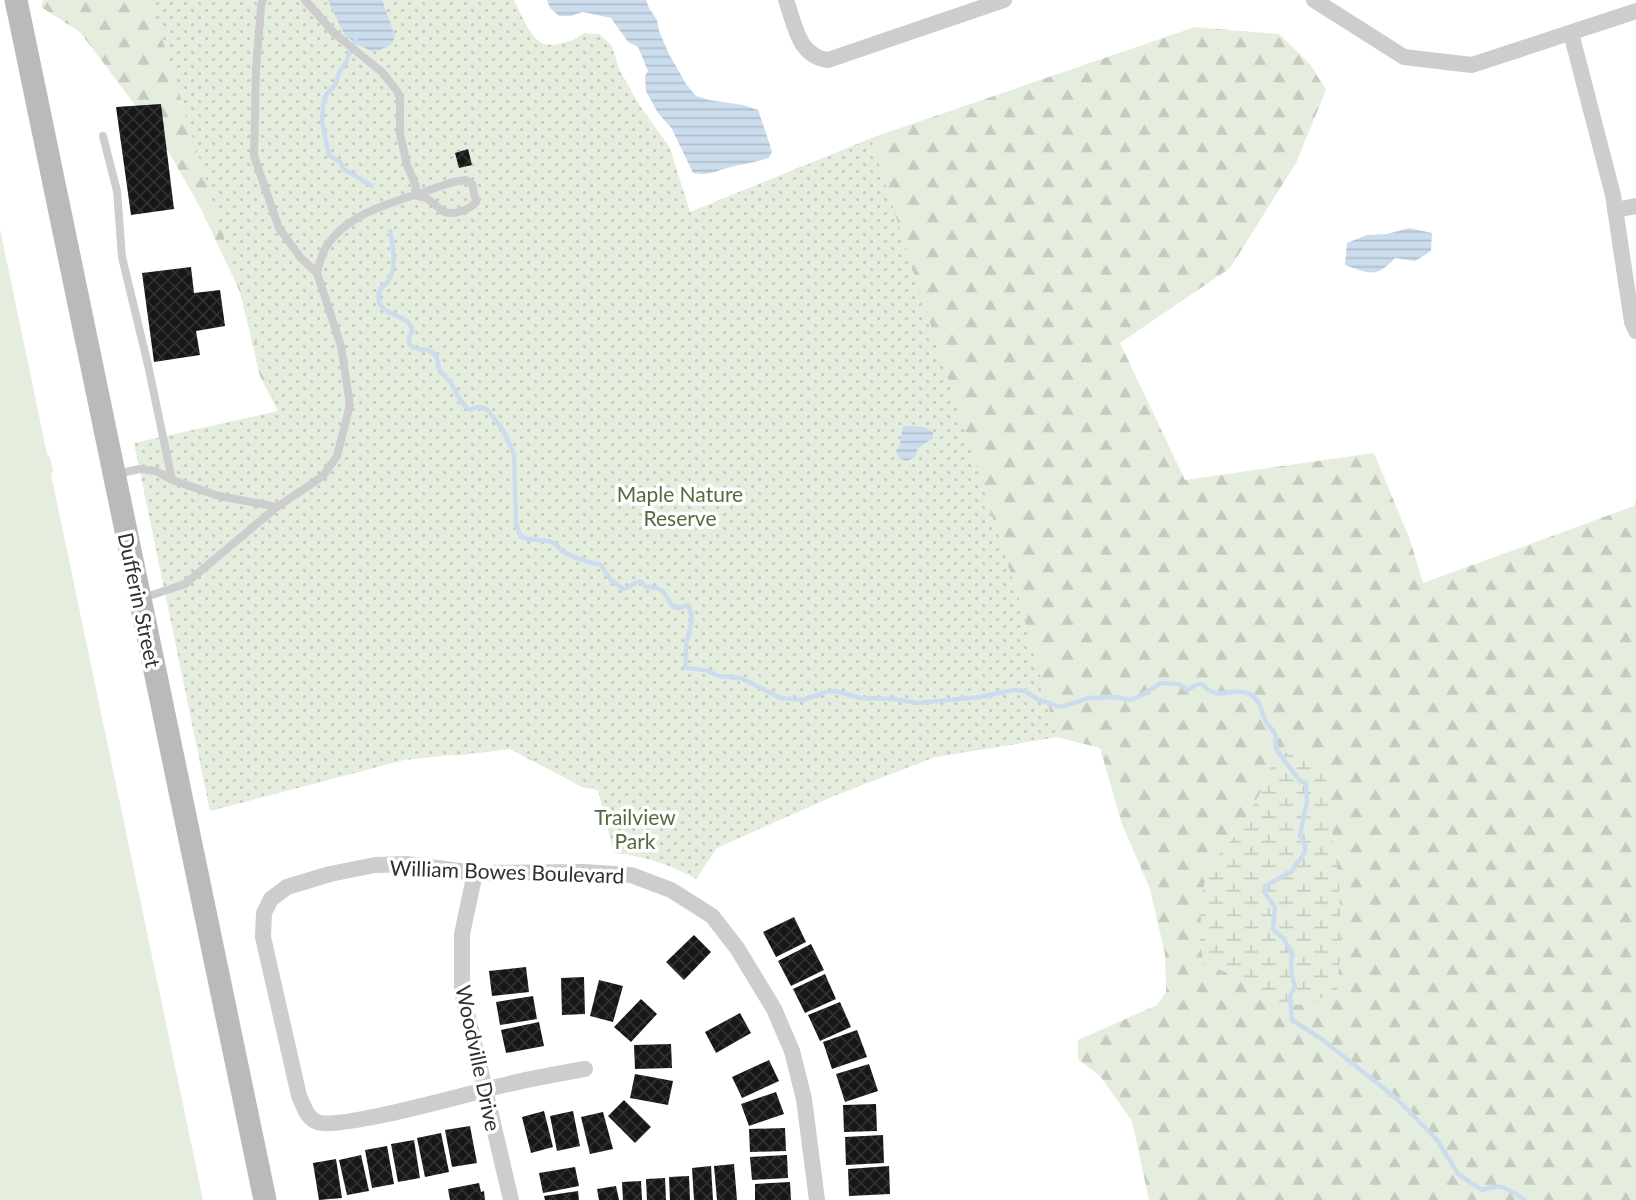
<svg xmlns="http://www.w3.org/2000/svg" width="1636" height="1200" viewBox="0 0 1636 1200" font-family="Lato,sans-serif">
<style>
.grass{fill:#e5edde}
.forest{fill:url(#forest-firs)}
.wetland{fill:url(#wetland-marsh)}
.park{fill:url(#park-dots)}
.water{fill:url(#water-rules)}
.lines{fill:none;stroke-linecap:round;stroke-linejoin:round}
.stream{stroke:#cbddec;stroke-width:4.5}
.building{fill:url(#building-cross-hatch)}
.lane{stroke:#cdcdcd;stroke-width:8}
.street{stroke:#cdcdcd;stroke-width:16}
.secondary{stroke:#bababa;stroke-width:23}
.labels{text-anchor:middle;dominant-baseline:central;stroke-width:7;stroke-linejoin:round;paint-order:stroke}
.park-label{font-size:21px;fill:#516c3d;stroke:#fff}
.street-label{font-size:21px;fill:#303030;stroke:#fff}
</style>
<defs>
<pattern id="forest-firs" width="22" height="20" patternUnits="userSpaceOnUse" patternTransform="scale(1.75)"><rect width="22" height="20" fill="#e5edde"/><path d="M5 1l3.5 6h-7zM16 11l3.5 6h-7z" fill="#c5ccbf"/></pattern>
<pattern id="wetland-marsh" width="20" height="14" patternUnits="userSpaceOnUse" patternTransform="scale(1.75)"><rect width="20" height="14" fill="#e5edde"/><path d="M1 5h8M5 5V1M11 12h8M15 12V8" fill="none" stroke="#c5ccbf"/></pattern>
<pattern id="park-dots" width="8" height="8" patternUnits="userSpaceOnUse" patternTransform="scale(1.75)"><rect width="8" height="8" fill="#e5edde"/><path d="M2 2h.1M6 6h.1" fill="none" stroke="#c5ccbf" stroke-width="1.8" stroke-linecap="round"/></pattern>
<pattern id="water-rules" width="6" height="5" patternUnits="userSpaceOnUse" patternTransform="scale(1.75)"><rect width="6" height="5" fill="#cbddec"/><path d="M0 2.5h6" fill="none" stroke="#afbecb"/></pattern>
<pattern id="building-cross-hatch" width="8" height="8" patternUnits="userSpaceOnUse" patternTransform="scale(1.75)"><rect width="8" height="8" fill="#171717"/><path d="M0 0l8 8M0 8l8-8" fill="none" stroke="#303030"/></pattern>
</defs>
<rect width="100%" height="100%" fill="#fff"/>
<polygon class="grass" points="0,229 47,454 50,457 53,471 51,474 203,1200 0,1200"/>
<polygon class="forest" points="43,0 486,0 490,23 586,76 690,212 874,137 1195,27 1279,34 1310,64 1326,90 1296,163 1230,268 1120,343 1185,480 1374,453 1410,540 1423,583 1634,506 1636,499 1636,1200 1149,1200 1132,1121 1100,1076 1078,1059 1078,1040 1157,1005 1166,992 1165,954 1150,889 1122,824 1100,748 1057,737 935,757 836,795 630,797 582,787 510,749 455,756 260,376 240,292 201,209 163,142 80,32 41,7"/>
<polygon class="wetland" points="1301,746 1329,784 1333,842 1339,878 1341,944 1337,991 1306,1005 1272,1004 1235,976 1204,964 1200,944 1201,908 1206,870 1237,834 1264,786 1274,758"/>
<path class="park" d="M150,0H514L526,25L535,38L543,44L554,45L573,40L584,33L599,34L612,46L619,69L640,106L670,148L690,212L871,139L1018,596L1057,737L935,757L836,795L717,848L696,879C670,864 643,856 614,853L598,790L510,749L404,760L210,811L134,443L278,411Z"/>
<g class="water">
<polygon points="328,0 382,0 395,36 392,44 380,50 371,51 355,43 344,34"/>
<path d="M547,0H646L649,8L657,20L659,31L669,54L686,84L696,96L709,100L743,105L758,110L772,151L769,158C757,162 744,164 731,167C714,171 712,176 693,173L672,129L658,113L646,91L645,76L648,71L638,47L628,42L611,18L583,12L571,16H559L550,8Z"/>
<path d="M1409,228L1432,233L1431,251L1415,261L1395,258C1376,279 1368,273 1345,265L1347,243L1367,235L1387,234Z"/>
<path d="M903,426C914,426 924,425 933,432V438L918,448L915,457L907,461L899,458L896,451L900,444Z"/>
</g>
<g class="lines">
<g class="stream">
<polyline points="356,38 346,62 339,73 335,85 326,95 323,105 322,121 329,155 340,162 344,169 372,186"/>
<path d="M390,231C393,246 397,266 389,280C386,285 380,287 379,293C375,316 403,312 411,326C415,333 404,339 411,346C416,351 421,348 427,350C428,350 435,355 436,355L440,372C456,382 455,400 470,410L478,407L487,409L503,430L514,454L516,523L520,536C531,542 544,538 554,543C557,545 559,548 562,551C572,557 588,563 600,564L611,580L623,589C630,588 633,583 640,581L646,587C663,586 664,592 672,606L678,608L688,605C695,619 690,626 687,640C685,648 687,657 685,665L687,668L705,670L719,676L741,678L781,698L803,700L826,692L835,691L860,698L894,699L918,703L980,697L1014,690L1025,691L1039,700L1061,707L1089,698L1116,697L1131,700L1144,694L1161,683L1178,684L1188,690C1207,676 1201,691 1216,693C1224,695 1234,690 1243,692C1260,695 1260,708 1265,720C1267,725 1273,729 1275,734C1277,739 1274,744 1277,750C1283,760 1293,771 1300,781L1306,783L1307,801L1300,836L1305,846V852L1291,872L1265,886V893L1275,907L1273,929L1284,939L1292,953L1291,971L1295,987L1290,996L1292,1020L1323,1040L1397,1099L1437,1140L1458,1174L1482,1190C1504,1183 1506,1188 1525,1200"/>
</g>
</g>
<g class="building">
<polygon points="161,104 174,209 131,215 116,107"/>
<polygon points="468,149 472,165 459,168 455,153"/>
<polygon points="191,267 194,293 220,290 225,326 196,331 200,355 154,362 142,273"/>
<polygon points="794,917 806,942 776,957 763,932"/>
<polygon points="694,935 711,952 684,980 666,962"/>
<polygon points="811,944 824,970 791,986 778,961"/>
<polygon points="526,967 529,992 492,996 489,971"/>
<polygon points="825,974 836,999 805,1013 793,989"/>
<polygon points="584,977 585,1014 562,1015 561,978"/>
<polygon points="599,980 623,986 613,1022 590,1016"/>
<polygon points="533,996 537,1019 500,1025 496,1002"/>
<polygon points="641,999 657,1014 631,1042 614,1027"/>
<polygon points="840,1002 851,1027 820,1041 808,1015"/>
<polygon points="740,1013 751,1033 716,1053 705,1032"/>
<polygon points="539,1022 544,1046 506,1053 501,1030"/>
<polygon points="857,1030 867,1057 832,1069 823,1042"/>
<polygon points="671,1044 672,1068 635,1069 634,1045"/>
<polygon points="769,1060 779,1081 742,1098 732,1077"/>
<polygon points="869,1064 878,1091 845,1102 836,1074"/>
<polygon points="635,1074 673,1081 668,1105 630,1098"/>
<polygon points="776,1092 784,1114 749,1126 741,1104"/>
<polygon points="624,1100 651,1127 635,1143 608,1116"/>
<polygon points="876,1104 877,1131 844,1132 843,1105"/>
<polygon points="544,1111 553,1147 531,1153 522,1117"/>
<polygon points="573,1111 580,1146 557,1151 550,1116"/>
<polygon points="603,1112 613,1149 590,1154 581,1117"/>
<polygon points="470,1126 477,1163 452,1167 445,1130"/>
<polygon points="785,1128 786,1151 750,1152 749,1129"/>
<polygon points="441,1133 449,1172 425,1177 417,1138"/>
<polygon points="883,1135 884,1163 846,1165 845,1137"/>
<polygon points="414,1140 420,1178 398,1182 391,1144"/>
<polygon points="387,1146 394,1184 372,1188 365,1150"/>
<polygon points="361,1155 369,1191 347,1195 339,1160"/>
<polygon points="787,1155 788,1178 752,1180 750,1157"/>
<polygon points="336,1159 342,1198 319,1200 313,1163"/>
<polygon points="734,1164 737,1200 717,1200 714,1166"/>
<polygon points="711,1166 713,1200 694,1200 692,1168"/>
<polygon points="889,1166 890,1194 849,1196 848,1169"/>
<polygon points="575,1167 579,1186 543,1193 539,1173"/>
<polygon points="689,1176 690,1200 670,1200 669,1177"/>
<polygon points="665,1178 666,1200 647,1200 646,1179"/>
<polygon points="641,1181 642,1200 623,1200 622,1182"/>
<polygon points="790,1182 791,1200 755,1200 755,1184"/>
<polygon points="479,1183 481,1192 484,1191 485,1200 450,1200 448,1189"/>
<polygon points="616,1186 619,1200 599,1200 597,1189"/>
<polygon points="578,1191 579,1200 545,1200 544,1196"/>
</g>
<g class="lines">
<g class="lane">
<path d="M305,0L335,34L382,72L397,91L400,98V134L407,165L416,186L414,195C382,206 345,216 326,247C322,254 319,264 317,273"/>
<polyline points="103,136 117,191 122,257 148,365 172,480"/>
<path d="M466,180L472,184L476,202C472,207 468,209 462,211C440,218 441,206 426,198C424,197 416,196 414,195L453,182Z"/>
<polyline points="116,474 140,469 156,471 172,480 219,496 277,507"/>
<polyline points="143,598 185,584 277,507 323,476 337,456 350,405 341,346 317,273 301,258 279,228 254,156 256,69 261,6 263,0"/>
</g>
<g class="street">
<path d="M786,0C795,25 798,56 828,60L1004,0"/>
<polyline points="1314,0 1404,57 1472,65 1636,11"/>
<polyline points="1571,33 1613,195 1632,322 1636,331"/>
<polyline points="1615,210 1636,206"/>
<polyline points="475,873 462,934 462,992 511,1200"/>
<path d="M585,1069C556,1074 528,1079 500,1086C471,1093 338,1131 317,1122C306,1117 304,1106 299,1096L263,937L264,913L271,899L287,887L330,874L375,865L407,864L475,873L583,872L631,875L671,890L712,916L737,948L774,1009L792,1051L804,1099L817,1200"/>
</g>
<path class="secondary" d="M16,0C98,400 182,800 265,1200"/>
</g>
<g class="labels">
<g class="park-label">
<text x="680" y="493">Maple Nature<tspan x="680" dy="24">Reserve</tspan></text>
<text x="635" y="816">Trailview<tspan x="635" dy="24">Park</tspan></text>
</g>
<g class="street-label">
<text transform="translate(140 600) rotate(78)">Dufferin Street</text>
<text transform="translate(507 871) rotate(2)">William Bowes Boulevard</text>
<text transform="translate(479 1058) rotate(78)">Woodville Drive</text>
</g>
</g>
</svg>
